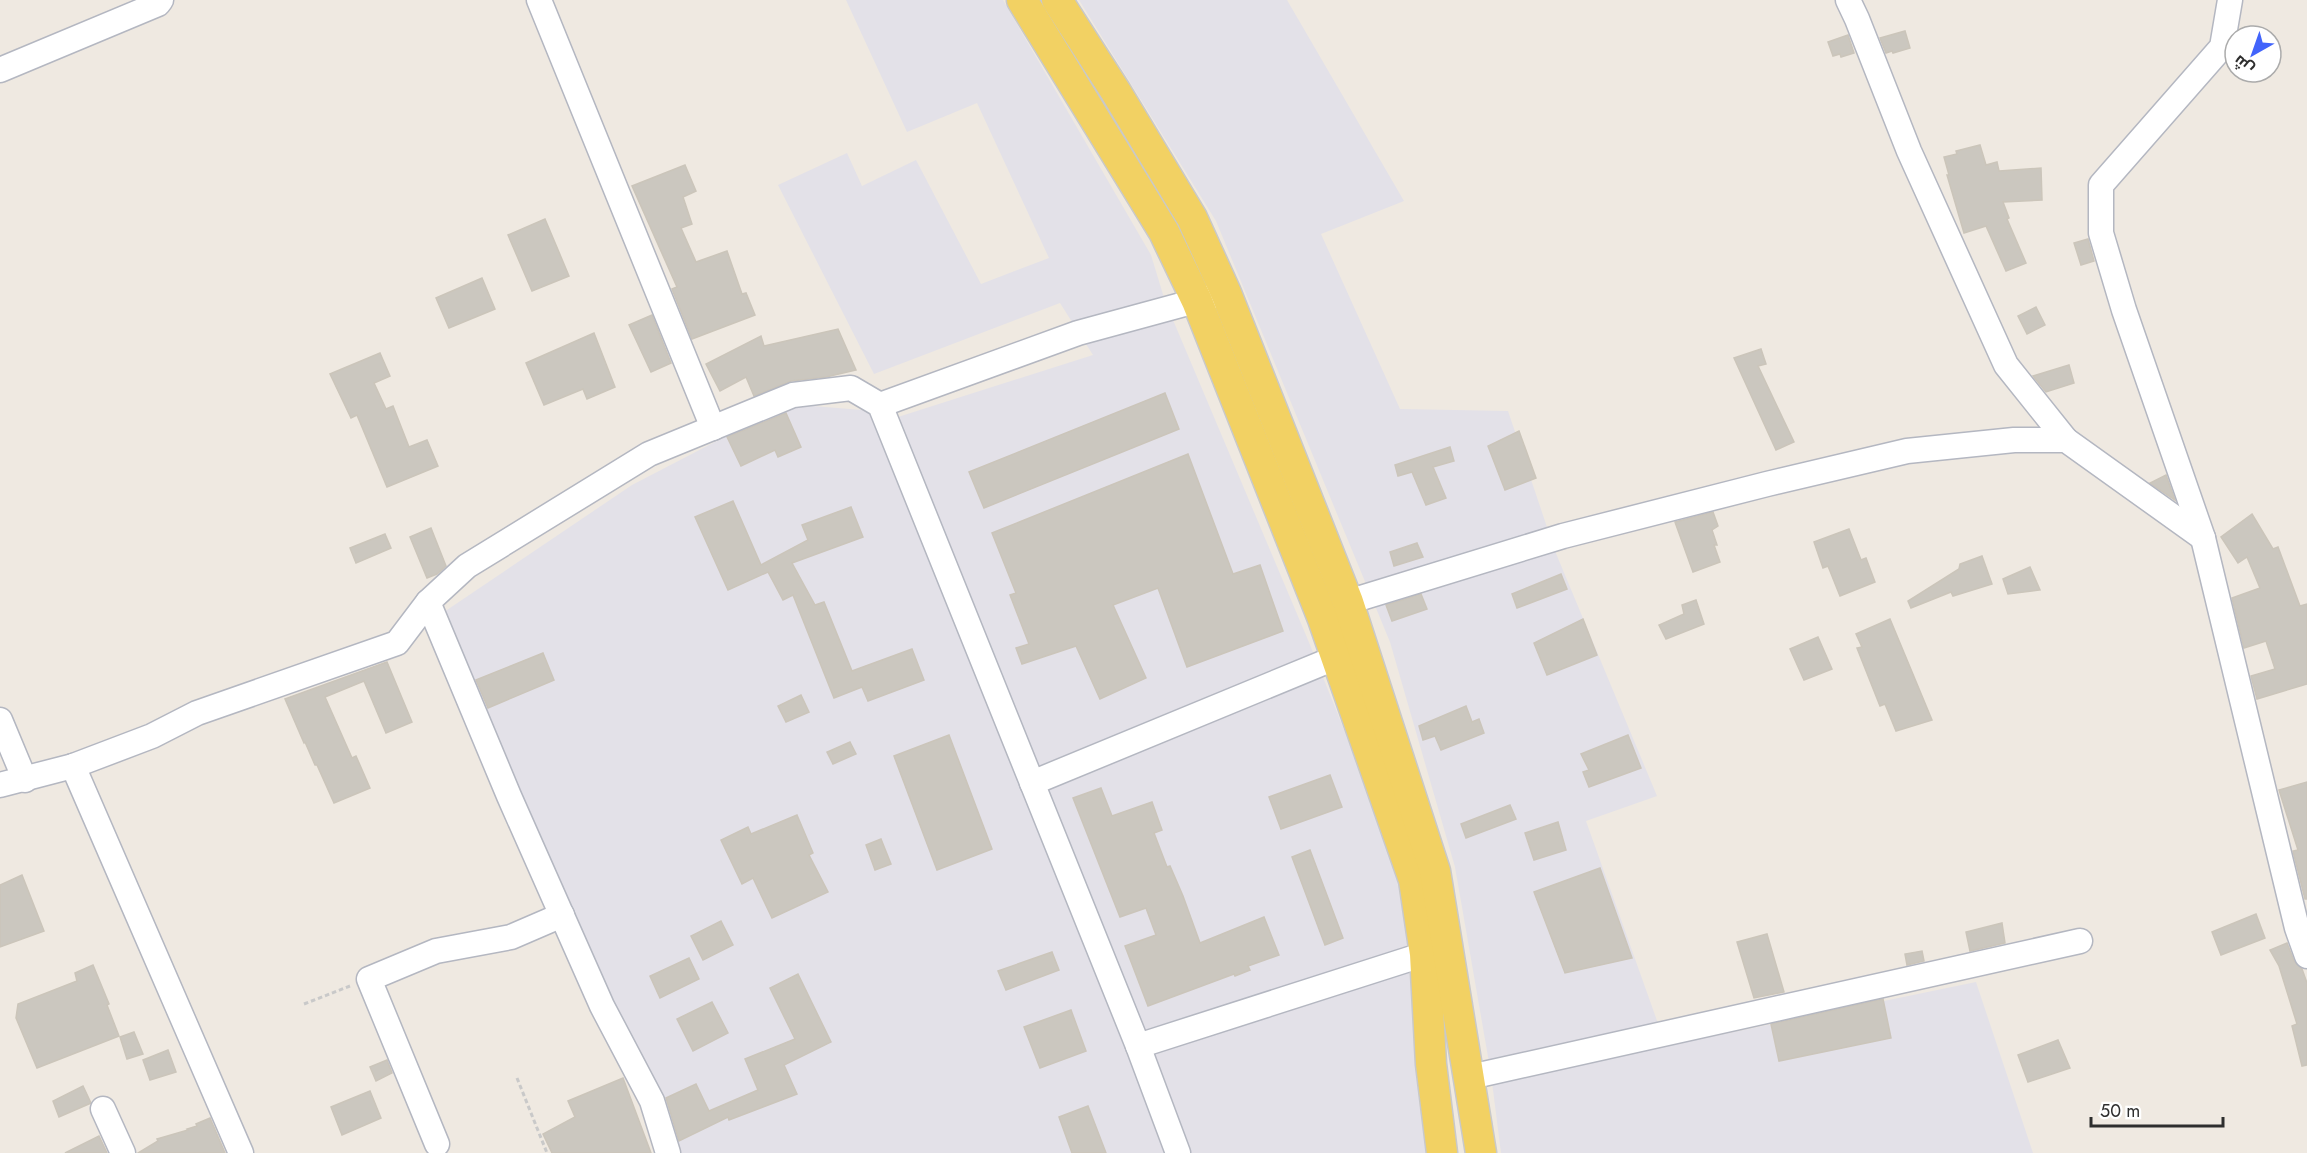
<svg xmlns="http://www.w3.org/2000/svg" width="2307" height="1153" viewBox="0 0 2307 1153" font-family="Jost,Cairo,sans-serif">
<style>
.industrial{fill:#e3e1e8}
.building{fill:#cbc7bf;stroke:#cbc5ba;stroke-width:1.5}
.lines{fill:none;stroke-linecap:round;stroke-linejoin:round}
.minor-casing{stroke:#b4b7c1;stroke-width:27}
.major-casing{stroke:#c9c9c9;stroke-width:33}
.path{stroke:#c9c9c9;stroke-width:3;stroke-dasharray:4.5 3;stroke-linecap:butt}
.minor{stroke:#fff;stroke-width:24}
.major{stroke:#f2d163;stroke-width:30}
</style>
<rect width="100%" height="100%" fill="#efe9e1"/>
<g class="industrial">
<polygon points="846,0 1003,0 1151,255 1165,301 1308,640 1404,879 1450,1153 675,1153 444,612 632,485 788,404 862,410 898,417 1093,355 1060,303 874,374 778,185 847,153 862,186 916,160 981,284 1049,258 977,103 907,132"/>
<polygon points="1079,0 1287,0 1404,201 1321,234 1400,409 1508,411 1555,551 1657,796 1586,821 1666,1046 1976,982 2033,1153 1501,1153 1491,1074 1455,867 1390,642 1216,221"/>
</g>
<g class="building">
<polygon points="1905,31 1910,48 1893,53 1892,51 1886,53 1880,38"/>
<polygon points="1848,35 1854,53 1841,57 1840,54 1833,56 1828,42"/>
<polygon points="1980,145 1986,165 1997,162 1999,171 2041,168 2042,200 2003,202 2009,218 2007,219 2026,263 2006,271 1986,226 1964,233 1947,175 1949,175 1944,157 1957,154 1956,151"/>
<polygon points="685,165 696,191 683,197 692,224 681,228 696,262 727,251 742,294 746,293 755,315 692,339 672,289 677,287 632,186"/>
<polygon points="545,219 569,276 532,291 508,235"/>
<polygon points="2088,239 2094,261 2081,265 2074,243"/>
<polygon points="482,278 495,309 449,328 436,298"/>
<polygon points="2036,307 2045,325 2027,334 2018,316"/>
<polygon points="652,315 671,363 651,372 629,325"/>
<polygon points="838,329 856,370 826,377 791,381 754,396 746,377 720,391 706,364 761,336 764,346"/>
<polygon points="594,333 615,387 587,399 583,389 544,405 526,363"/>
<polygon points="1761,349 1766,364 1758,366 1794,442 1776,450 1734,358"/>
<polygon points="380,353 390,376 374,383 386,409 393,406 409,447 427,440 438,466 387,487 357,415 351,418 330,374"/>
<polygon points="2069,365 2074,383 2046,392 2033,376"/>
<polygon points="1165,393 1179,429 984,508 969,472"/>
<polygon points="786,413 801,447 778,457 775,450 741,466 727,437"/>
<polygon points="1519,431 1536,478 1505,490 1488,446"/>
<polygon points="1450,447 1454,461 1433,467 1446,498 1426,505 1412,472 1398,476 1395,465"/>
<polygon points="1188,454 1233,574 1260,565 1283,631 1187,667 1158,588 1113,605 1146,678 1100,699 1076,646 1022,664 1016,648 1029,644 1010,595 1016,593 992,533"/>
<polygon points="2166,475 2175,500 2150,483"/>
<polygon points="733,501 761,565 808,540 802,525 851,507 863,537 792,563 815,605 824,602 852,671 912,649 924,680 868,701 862,687 834,698 793,595 783,600 768,572 728,590 695,517"/>
<polygon points="1713,512 1718,526 1712,530 1717,545 1714,545 1720,562 1693,572 1675,522"/>
<polygon points="2252,514 2273,549 2278,547 2300,606 2307,604 2307,684 2257,699 2251,676 2275,669 2266,641 2244,648 2232,598 2260,588 2247,557 2238,563 2221,537"/>
<polygon points="431,528 446,566 437,574 427,578 410,537"/>
<polygon points="1849,529 1861,560 1866,558 1875,582 1840,596 1828,566 1823,568 1814,542"/>
<polygon points="385,534 391,548 356,563 350,548"/>
<polygon points="1417,543 1423,557 1394,566 1390,552"/>
<polygon points="1982,556 1992,584 1953,596 1951,592 1911,608 1908,601 1959,569 1960,564"/>
<polygon points="2030,567 2040,590 2008,594 2003,579"/>
<polygon points="1561,574 1567,589 1517,608 1512,594"/>
<polygon points="1421,594 1427,609 1392,621 1386,605"/>
<polygon points="1696,600 1704,624 1666,639 1659,625 1684,614 1682,605"/>
<polygon points="1583,619 1597,655 1547,675 1534,643"/>
<polygon points="1890,619 1932,720 1896,731 1885,704 1880,706 1857,648 1862,647 1856,634"/>
<polygon points="1818,637 1832,669 1804,680 1790,649"/>
<polygon points="543,653 554,680 488,708 476,680"/>
<polygon points="387,662 412,722 386,733 364,681 325,697 352,758 356,756 370,788 334,803 317,765 315,765 305,742 304,743 285,699"/>
<polygon points="801,695 809,712 786,722 778,706"/>
<polygon points="1466,706 1472,722 1479,719 1484,733 1441,750 1435,736 1423,740 1419,726"/>
<polygon points="949,735 992,849 937,870 894,756"/>
<polygon points="1628,735 1641,768 1589,787 1583,772 1589,770 1581,754"/>
<polygon points="850,742 856,754 833,764 827,752"/>
<polygon points="1330,775 1342,807 1281,829 1269,797"/>
<polygon points="2307,782 2307,899 2305,899 2293,851 2298,850 2279,790"/>
<polygon points="1101,788 1112,816 1152,802 1162,830 1154,833 1167,867 1170,866 1183,896 1200,943 1264,917 1279,955 1248,966 1250,970 1235,976 1234,974 1148,1006 1125,946 1156,935 1146,908 1120,917 1073,798"/>
<polygon points="1510,805 1516,819 1466,838 1461,824"/>
<polygon points="797,815 813,853 809,855 828,892 772,918 753,878 742,884 721,840 748,827 751,834"/>
<polygon points="1558,822 1566,850 1534,860 1525,833"/>
<polygon points="881,839 891,864 875,870 866,845"/>
<polygon points="1310,850 1343,938 1325,945 1292,857"/>
<polygon points="1600,868 1632,958 1565,973 1534,892"/>
<polygon points="22,875 44,931 0,947 0,885"/>
<polygon points="2256,914 2265,938 2221,955 2212,932"/>
<polygon points="721,921 733,945 703,960 691,936"/>
<polygon points="2002,923 2005,943 1970,951 1966,932"/>
<polygon points="1767,934 1784,992 1754,998 1737,942"/>
<polygon points="2287,943 2294,961 2302,969 2307,983 2307,1065 2302,1066 2292,1026 2297,1024 2279,966 2270,950"/>
<polygon points="1922,951 1924,961 1907,965 1905,954"/>
<polygon points="1052,952 1059,970 1006,990 998,971"/>
<polygon points="689,958 699,979 660,998 650,976"/>
<polygon points="93,965 109,1004 107,1005 119,1036 37,1068 16,1018 18,1004 77,981 75,973"/>
<polygon points="798,974 831,1042 784,1065 797,1094 729,1120 728,1117 679,1141 666,1098 696,1084 709,1111 758,1090 745,1059 795,1039 770,988"/>
<polygon points="1883,999 1891,1038 1779,1061 1771,1024"/>
<polygon points="712,1002 728,1033 693,1051 677,1019"/>
<polygon points="1071,1010 1086,1051 1040,1068 1024,1027"/>
<polygon points="134,1032 143,1054 127,1059 120,1037"/>
<polygon points="2058,1040 2070,1068 2028,1082 2018,1055"/>
<polygon points="168,1050 176,1072 150,1080 143,1060"/>
<polygon points="387,1060 392,1073 376,1081 370,1067"/>
<polygon points="623,1078 651,1153 552,1153 543,1134 575,1117 568,1101"/>
<polygon points="83,1086 91,1103 59,1117 53,1101"/>
<polygon points="370,1091 381,1118 342,1135 331,1107"/>
<polygon points="1088,1106 1106,1153 1072,1153 1059,1117"/>
<polygon points="210,1118 225,1153 138,1153 158,1141 157,1139 188,1130 187,1129 197,1126 196,1124"/>
<polygon points="99,1136 107,1153 65,1153"/>
</g>
<g class="lines">
<g class="minor-casing">
<g id="minor">
<polyline points="539,0 713,428"/>
<polyline points="1848,0 1857,19 1909,151 2006,365 2066,440"/>
<polyline points="2230,0 2222,47 2101,185 2101,233 2124,310 2203,538 2297,928 2307,956"/>
<polyline points="0,70 158,4 161,0"/>
<polyline points="880,405 1078,333 1214,296"/>
<polyline points="428,602 509,796 602,1006 652,1101 668,1153"/>
<polyline points="1348,602 1563,536 1767,484 1907,451 2014,440 2066,440 2203,538"/>
<polyline points="0,720 25,780"/>
<polyline points="73,766 241,1153"/>
<polyline points="1032,783 1335,658 1352,653"/>
<polyline points="0,785 73,766 152,736 197,713 397,643 428,602 467,566 649,454 793,395 851,388 880,405 1138,1046 1178,1153"/>
<polyline points="1138,1046 1425,954 1439,945"/>
<polyline points="1470,1077 2080,941"/>
<polyline points="103,1109 123,1153"/>
<polyline points="437,1144 369,979 436,951 511,937 562,915"/>
</g>
</g>
<g class="major-casing">
<g id="major">
<polyline points="1022,0 1164,232 1197,301 1323,619 1414,880 1425,954 1431,1064 1442,1153"/>
<polyline points="1057,0 1116,92 1192,218 1226,293 1348,602 1435,871 1481,1153"/>
</g>
</g>
<g class="path">
<polyline points="304,1004 350,986"/>
<polyline points="517,1078 547,1153"/>
</g>
<use href="#minor" class="minor"/>
<use href="#major" class="major"/>
</g>
<g transform="translate(2253 54) rotate(220)"><circle r="28" fill="#ffffff" stroke="#ababab" stroke-width="1.5"/>
<path d="M0-4.5L10 22L0 15L-10 22Z" fill="#4264fb"/>
<text y="-9" font-size="16" font-weight="bold" text-anchor="middle" fill="#2e2e2e">ش</text>
</g>
<path d="M2091 1117v9h132v-9" fill="none" stroke="#2e2e2e" stroke-width="3"/>
<text x="2100" y="1117" font-size="18" fill="#2e2e2e" stroke="#ffffff" stroke-width="4.5" paint-order="stroke">50 m</text>
</svg>
